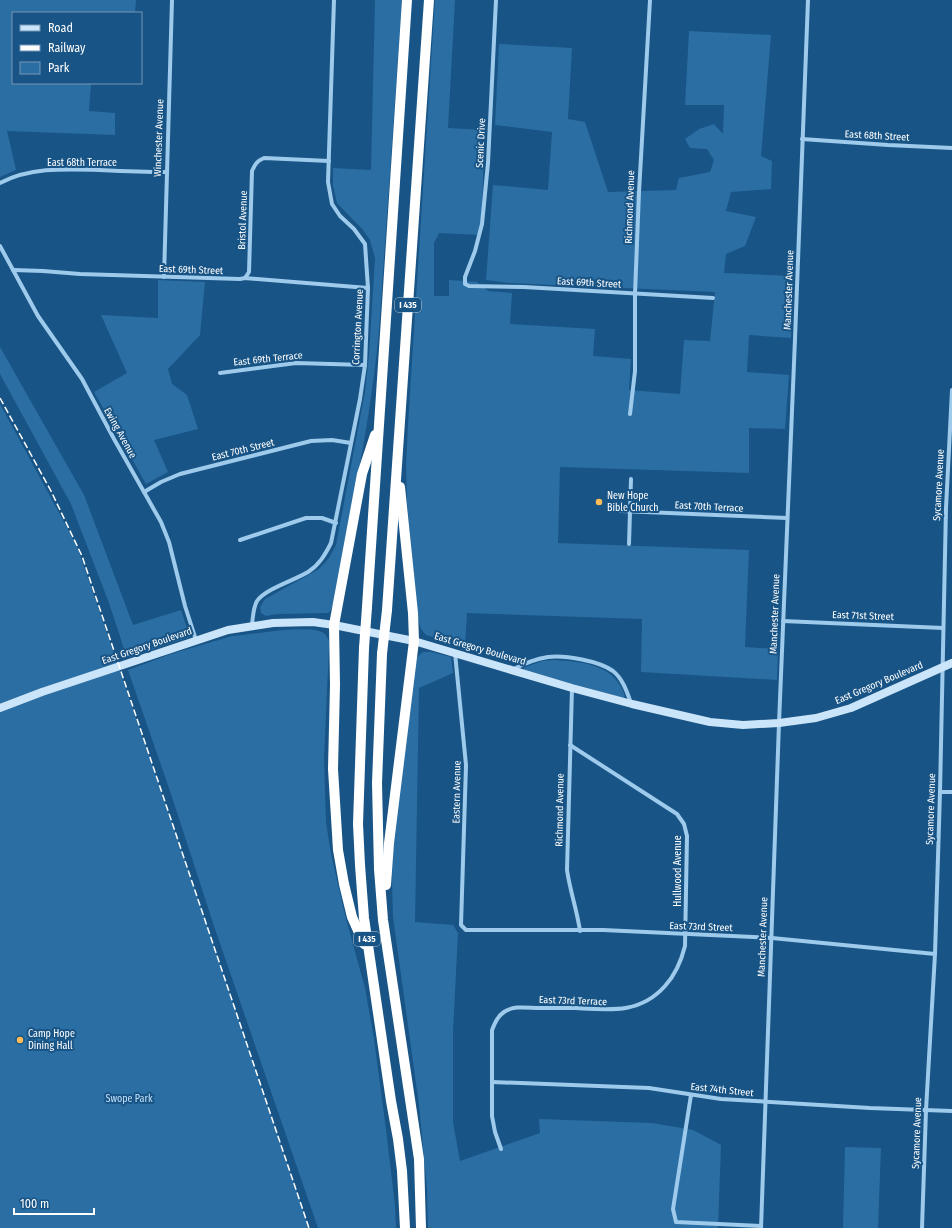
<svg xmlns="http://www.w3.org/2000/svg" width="952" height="1228" viewBox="0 0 952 1228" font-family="'Fira Sans Condensed',sans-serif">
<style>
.green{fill:#2b6ea3}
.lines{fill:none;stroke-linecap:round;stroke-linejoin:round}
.minor{stroke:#9ecaec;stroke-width:4}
.secondary{stroke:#cae4f9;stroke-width:8}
.motorway{stroke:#fff;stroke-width:10}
.rail{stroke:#fff;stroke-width:1.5;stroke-dasharray:7 3;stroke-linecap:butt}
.motorway-bridge{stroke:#fff;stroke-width:10}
.poi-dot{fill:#ffbd59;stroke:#185485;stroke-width:1.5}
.labels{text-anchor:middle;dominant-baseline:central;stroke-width:4;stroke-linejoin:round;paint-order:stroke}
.shield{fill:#185485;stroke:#baccda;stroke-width:1}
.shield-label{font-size:9px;font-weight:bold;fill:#fff}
.street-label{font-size:10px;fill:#fff;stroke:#185485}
.poi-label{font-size:10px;fill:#fff;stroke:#185485;text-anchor:start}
.park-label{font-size:10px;fill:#c3e1f9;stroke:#185485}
</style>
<rect width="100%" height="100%" fill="#185485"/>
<g class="green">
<polygon points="0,0 136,0 135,13 13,13 13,83 99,83 91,84 89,111 115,113 115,135 7,131 16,170 0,177"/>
<path d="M375,0H402L379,330C371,420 351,509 335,598L331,610L328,613L277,614L266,616L261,613L260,607L265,599L319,569L329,558L336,545L365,392L369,355L375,258L370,240L363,230L337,203L333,186V168L371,170Z"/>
<polygon points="435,0 455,0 448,128 485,130 481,235 439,233 434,243 434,296 449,296 449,280 477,282 488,291 512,293 510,324 595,329 593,356 631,359 629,390 680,394 684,340 710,341 715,292 509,283 486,280 493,185 548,190 552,132 495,125 499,44 572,48 568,119 585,122 608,192 676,190 679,178 710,172 714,160 707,149 690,148 685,139 699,129 714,124 723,134 724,105 685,105 689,31 771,35 761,156 772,161 771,189 731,192 726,211 756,217 745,246 726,254 724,273 793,276 791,338 749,335 747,372 789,375 785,429 749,428 749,473 560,467 558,543 749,550 745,647 778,649 777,680 641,672 642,619 467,613 465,646 426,635 421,629 418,619 407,502 406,466 408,424"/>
<polygon points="158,280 205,282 200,335 168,369 172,384 187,395 198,429 154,440 168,472 146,484 94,392 127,373 101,315 158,318"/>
<polygon points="0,347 84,495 133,625 181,610 190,637 127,658 109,603 71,504 0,374"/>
<polygon points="0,404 77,546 200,904 309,1228 0,1228"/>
<path d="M284,630C295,630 322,626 327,637C329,639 329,643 329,646L324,758L326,822L331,854L345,915L365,988L374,1039L386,1129L395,1205L396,1228H318L214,926L171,794L128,670L171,654L232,636Z"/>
<polygon points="423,652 431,652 451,657 453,673 419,688 415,922 453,925 458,933 453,1032 453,1122 460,1161 540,1133 539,1119 652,1123 693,1130 721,1145 718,1228 428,1228 427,1189 419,1105 393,917 392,884 393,832 416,658"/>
<path d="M554,660C584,662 614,664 625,696L623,698L525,671L523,668L542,661Z"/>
<polygon points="845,1147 881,1148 878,1228 843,1228"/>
</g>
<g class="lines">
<g class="minor">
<polyline points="496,0 488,163 482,224 475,251 465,277 465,284 469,286 524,287 713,298"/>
<polyline points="802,139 888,145 952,148"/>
<path d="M0,183C31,167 65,169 99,170C121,171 144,172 166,172"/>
<polyline points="0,246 38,316 82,379 114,439 161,522 169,542 185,606 196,640"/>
<polyline points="13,270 43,271 80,274 240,279 245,278 368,288"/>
<polyline points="164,277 172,0"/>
<path d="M245,278L249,272L252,171C255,164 257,161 264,158L329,161"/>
<polyline points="220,373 296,363 365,365"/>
<polyline points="630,414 635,371 635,294 639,192 650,0"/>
<polyline points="144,492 161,482 180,474 311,441 332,440 351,443"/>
<polyline points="621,511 787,518"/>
<polyline points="240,540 306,518 322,518 336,523"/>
<polyline points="629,544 631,479"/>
<polyline points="783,621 943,628"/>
<path d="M252,625C253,617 253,608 257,601C265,589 295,580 308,572C319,565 325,555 331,543L360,399L365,365L368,288L365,244L354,229L340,216L332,204L328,182L334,0"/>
<polyline points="455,653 466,765 461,925 466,930 603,930 772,938 935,954"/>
<path d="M514,669C525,663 536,659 548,657C566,655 599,661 613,671C623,679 627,692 631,703"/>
<path d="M572,688L567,870C570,891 577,910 580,931"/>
<polyline points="940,792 952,792"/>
<polyline points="492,1082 649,1088 721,1099 870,1108 952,1111"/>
<polyline points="691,1095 673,1209 676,1222 761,1226"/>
<path d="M501,1149L495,1132L492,1116V1030C495,1023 497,1017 504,1012C514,1005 528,1008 539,1008C552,1008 564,1008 576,1008C610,1010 640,1014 665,986C676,974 681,962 685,946L687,836L684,824L677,814L570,745"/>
<polyline points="761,1228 779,723 795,339 808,0"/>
<polyline points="922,1228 926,1110 935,954 940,792 946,508 952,390"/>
</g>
<polyline class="secondary" points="0,708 42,692 228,630 273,623 313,622 334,625 414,641 572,688 632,704 710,722 743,725 779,723 816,718 851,708 952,663"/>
<g class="motorway">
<polyline points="367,607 407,0"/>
<polyline points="387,610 429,0"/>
<polyline points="364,648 358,824 360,865 364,918 391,1101 398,1139 402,1171 405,1228"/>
<polyline points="382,654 377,783 379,869 383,920 419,1159 421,1228"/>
<polyline points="386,885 389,843 414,641 413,613 400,487"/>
<polyline points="364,944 352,917 344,884 338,850 333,769 335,685 334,625 362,474 375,435"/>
</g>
<polyline class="rail" points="0,398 51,491 82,556 309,1228"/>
<g class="motorway-bridge">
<polyline points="364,648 367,607"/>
<polyline points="382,654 387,610"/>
</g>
</g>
<g class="poi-dot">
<circle cx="599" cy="502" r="4"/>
<circle cx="20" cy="1040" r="4"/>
</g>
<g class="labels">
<g class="shield">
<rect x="395" y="298" width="26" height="14" rx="3"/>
<rect x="354" y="932" width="26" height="14" rx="3"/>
</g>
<g class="shield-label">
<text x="408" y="305">I 435</text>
<text x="367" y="939">I 435</text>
</g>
<g class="street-label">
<text transform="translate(877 136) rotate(3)">East 68th Street</text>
<text transform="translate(159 138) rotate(-88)">Winchester Avenue</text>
<text transform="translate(481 143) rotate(-87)">Scenic Drive</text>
<text x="82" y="163">East 68th Terrace</text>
<text transform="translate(630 207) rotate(-88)">Richmond Avenue</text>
<text transform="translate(243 220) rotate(-88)">Bristol Avenue</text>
<text transform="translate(191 270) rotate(2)">East 69th Street</text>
<text transform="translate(589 283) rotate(3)">East 69th Street</text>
<text transform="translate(789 290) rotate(-88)">Manchester Avenue</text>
<text transform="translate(358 327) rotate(-87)">Corrington Avenue</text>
<text transform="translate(268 359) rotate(-6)">East 69th Terrace</text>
<text transform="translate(120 433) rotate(61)">Ewing Avenue</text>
<text transform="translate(243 450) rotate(-14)">East 70th Street</text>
<text transform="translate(939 485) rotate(-87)">Sycamore Avenue</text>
<text transform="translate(709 507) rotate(3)">East 70th Terrace</text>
<text transform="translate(775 614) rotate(-88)">Manchester Avenue</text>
<text transform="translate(863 616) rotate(2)">East 71st Street</text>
<text transform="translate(147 646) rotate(-19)">East Gregory Boulevard</text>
<text transform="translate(480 649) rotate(16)">East Gregory Boulevard</text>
<text transform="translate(879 683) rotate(-23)">East Gregory Boulevard</text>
<text transform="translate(457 792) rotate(-89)">Eastern Avenue</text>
<text transform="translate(931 809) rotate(-88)">Sycamore Avenue</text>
<text transform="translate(560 810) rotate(-89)">Richmond Avenue</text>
<text transform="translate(678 871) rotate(-90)">Hullwood Avenue</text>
<text transform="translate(701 927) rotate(2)">East 73rd Street</text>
<text transform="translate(763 937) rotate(-88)">Manchester Avenue</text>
<text transform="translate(573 1001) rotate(2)">East 73rd Terrace</text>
<text transform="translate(722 1090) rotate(6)">East 74th Street</text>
<text transform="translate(917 1133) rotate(-88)">Sycamore Avenue</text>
</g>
<g class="poi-label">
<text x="607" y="496">New Hope<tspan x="607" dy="12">Bible Church</tspan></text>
<text x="28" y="1034">Camp Hope<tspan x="28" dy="12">Dining Hall</tspan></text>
</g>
<g class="park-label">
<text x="129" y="1099">Swope Park</text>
</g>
</g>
<rect x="12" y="12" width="130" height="72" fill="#185485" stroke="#7498b6"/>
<rect x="20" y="25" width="20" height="6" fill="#cae4f9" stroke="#7498b6"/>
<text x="48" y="32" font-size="12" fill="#ffffff">Road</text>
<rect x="20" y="45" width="20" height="6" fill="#ffffff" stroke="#7498b6"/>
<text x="48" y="52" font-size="12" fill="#ffffff">Railway</text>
<rect x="20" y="62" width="20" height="12" fill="#2b6ea3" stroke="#7498b6"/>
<text x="48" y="72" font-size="12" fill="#ffffff">Park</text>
<path d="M14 1208v6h80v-6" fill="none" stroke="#ffffff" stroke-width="2"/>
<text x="20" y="1208" font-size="12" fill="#ffffff" stroke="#185485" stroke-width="3" paint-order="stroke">100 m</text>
</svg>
